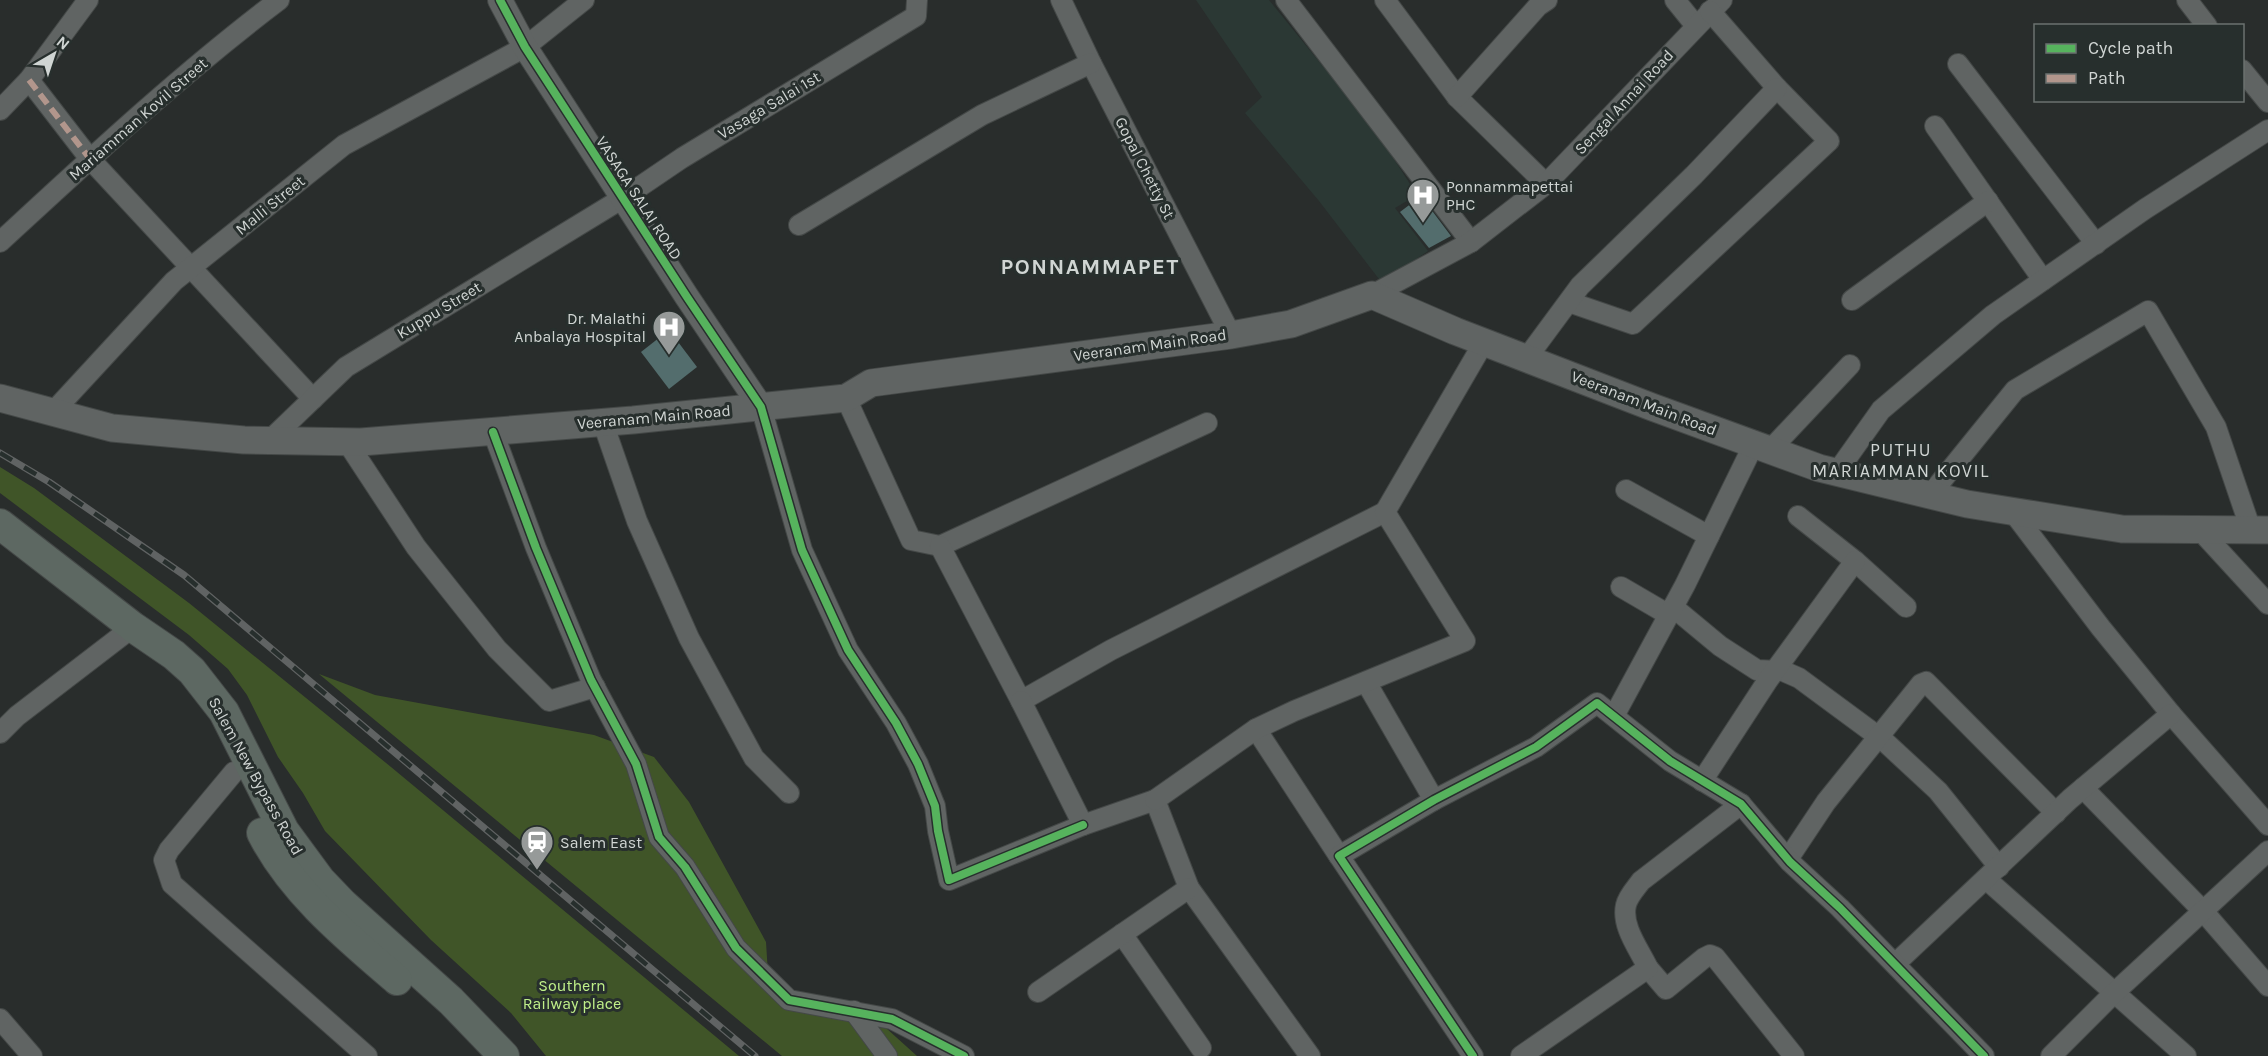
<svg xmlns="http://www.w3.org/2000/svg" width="2268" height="1056" viewBox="0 0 2268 1056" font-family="Karla,sans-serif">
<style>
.built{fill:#2b3834}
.green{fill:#405528}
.building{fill:#536d6d}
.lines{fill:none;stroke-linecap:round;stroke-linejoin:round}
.minor-casing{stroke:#444847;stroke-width:22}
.tertiary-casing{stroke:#444847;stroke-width:26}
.secondary-casing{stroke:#444847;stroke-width:29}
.primary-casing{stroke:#444847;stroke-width:32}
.minor{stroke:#606463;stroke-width:20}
.tertiary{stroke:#606463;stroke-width:24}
.secondary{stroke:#606463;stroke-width:27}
.primary{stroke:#5d6862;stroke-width:30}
.rail-casing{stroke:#606363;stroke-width:7}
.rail{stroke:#272f2d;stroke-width:4.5;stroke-dasharray:14;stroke-linecap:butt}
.quiet{stroke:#b2968c;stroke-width:6;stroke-dasharray:12 6;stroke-linecap:butt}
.cycleway-casing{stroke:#272f2d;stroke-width:11}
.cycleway{stroke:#56b35d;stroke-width:8}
.labels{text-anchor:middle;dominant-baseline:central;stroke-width:6;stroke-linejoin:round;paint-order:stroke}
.street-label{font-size:16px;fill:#d0d5d3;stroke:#272f2d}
.poi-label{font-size:16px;fill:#d0d5d3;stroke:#272f2d;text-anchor:start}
.park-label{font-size:16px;fill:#c0f089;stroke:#272f2d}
.neighbourhood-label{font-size:18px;letter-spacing:1.5px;fill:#d0d5d3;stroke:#272f2d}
.district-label{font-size:22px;font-weight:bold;letter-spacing:1.5px;fill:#d0d5d3;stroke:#272f2d}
</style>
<rect width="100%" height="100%" fill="#292d2c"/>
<polygon class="built" points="1196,0 1269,0 1378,134 1417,195 1395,208 1428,251 1382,283 1319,201 1245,113 1262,97"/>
<g class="green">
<polygon points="0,467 34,488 189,603 391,767 739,1056 546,1056 511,1013 431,940 325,831 303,793 278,757 247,695 228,669 189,635 0,493"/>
<polygon points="319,674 375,695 594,735 654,757 689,802 766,942 769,990 836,1017 886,1028 917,1056 782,1056"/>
</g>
<g class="building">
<polygon points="1421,196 1451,236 1429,248 1400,212"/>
<polygon points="669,330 697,367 669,389 641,352"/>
</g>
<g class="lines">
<g class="minor-casing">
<g id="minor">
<polyline points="1061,0 1091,63 1231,335"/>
<polyline points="1286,0 1471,242"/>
<polyline points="1385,0 1457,97 1546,184"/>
<polyline points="1675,0 1696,26"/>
<polyline points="2187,0 2207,26"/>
<polyline points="1958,64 2096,244"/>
<polyline points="2242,70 2268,102"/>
<polyline points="29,80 90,159 313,399"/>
<polyline points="1457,97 1538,6 1547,0"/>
<polyline points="0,110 29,80 88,0"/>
<polyline points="1935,126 2043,280"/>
<polyline points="799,225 982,115 1091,63"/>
<path d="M0,242C90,159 181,74 279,0"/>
<polyline points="1372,295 1471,242 1546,184 1722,0"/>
<polyline points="1852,300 1988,201"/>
<polyline points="1569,302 1633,324 1829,141 1777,88 1710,11"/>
<polyline points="1526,359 1580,286 1694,175 1777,88"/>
<polyline points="846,398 911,540 940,546 1207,423"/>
<polyline points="761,407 802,550 848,650 896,723 918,764 935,806 938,831 949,880 1083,825"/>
<polyline points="53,412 174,281 344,145 525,47 584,0"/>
<polyline points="603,423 637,521 689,638 754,758 789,793"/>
<polyline points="493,432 536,548 591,680 636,764 659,837 685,867 736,948 789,1000 892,1019 964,1056"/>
<polyline points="269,441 346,367 623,198 682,158 916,16 917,0"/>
<polyline points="347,442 416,547 497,649 549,701 595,687"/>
<polyline points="1770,450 1850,365"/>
<polyline points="1837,472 1881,410 1993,315 2145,209 2268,130"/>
<polyline points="1626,490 1709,536"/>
<polyline points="1930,495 2015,390 2148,311 2216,427 2251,530"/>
<polyline points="2013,512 2101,628 2171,714 2268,825"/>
<polyline points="1798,516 1855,561 1906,607"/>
<polyline points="2200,530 2268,604"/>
<polyline points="940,546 1021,701 1111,650 1385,512"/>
<polyline points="1621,587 1669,615"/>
<polyline points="1673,607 1720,646 1757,670 1783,671 1799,678 1883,740 1938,791 1999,867"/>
<polyline points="1366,682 1434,800"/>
<polyline points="1021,701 1083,825 1155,800 1189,888 1310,1056"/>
<polyline points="1614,716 1685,585 1754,444"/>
<polyline points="1256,729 1339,856"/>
<polyline points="0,733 17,716 133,627"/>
<polyline points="234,772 169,850 164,860 172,884 367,1056"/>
<polyline points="1702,781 1768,680 1855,561"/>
<polyline points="2083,788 2203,911 2268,986"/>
<polyline points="1155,800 1256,729 1294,711 1465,641 1385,512 1484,342"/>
<polyline points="1788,859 1826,802 1921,684 1926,682 2056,813"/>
<polyline points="1986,879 2186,1056"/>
<polyline points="1122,934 1201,1048"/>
<polyline points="1896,963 2070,799 2171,714"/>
<polyline points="1648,968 1666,989 1704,958 1710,955 1715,957 1794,1056"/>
<polyline points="1038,992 1189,888"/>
<polyline points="854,1011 887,1056"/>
<polyline points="0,1019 32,1056"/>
<polyline points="1473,1056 1339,856 1434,800 1536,747 1597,703 1670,761 1741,804 1790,862 1840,908 1984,1056"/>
<path d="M1521,1056L1648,968C1639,949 1621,926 1626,905C1628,896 1636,888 1641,881L1741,804"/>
<polyline points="2051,1056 2114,993 2268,851"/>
</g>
</g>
<g class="tertiary-casing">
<polyline id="tertiary" points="500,0 525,47 687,297 761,407"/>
</g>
<g class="secondary-casing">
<polyline id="secondary" points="0,398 112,428 244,440 361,442 633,420 846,398 871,383 1231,335 1291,324 1372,295 1455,331 1652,407 1819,468 1967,504 2122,529 2268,530"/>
</g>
<g class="primary-casing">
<g id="primary">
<polyline points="0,524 133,627 174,655 192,671 224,712 284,831 320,880 343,904 451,1001 504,1056"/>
<path d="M262,833C292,892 347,937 397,980"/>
</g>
</g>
<use href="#minor" class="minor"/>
<use href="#tertiary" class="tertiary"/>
<use href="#secondary" class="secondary"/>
<use href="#primary" class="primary"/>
<g class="rail-casing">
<polyline id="rail" points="0,453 49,482 184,575 755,1056"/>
</g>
<use href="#rail" class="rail"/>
<polyline class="quiet" points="29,80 90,159"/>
<g class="cycleway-casing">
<g id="cycleway">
<polyline points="500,0 525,47 687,297 761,407 802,550 848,650 896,723 918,764 935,806 938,831 949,880 1083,825"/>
<polyline points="493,432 536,548 591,680 636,764 659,837 685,867 736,948 789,1000 892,1019 964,1056"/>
<polyline points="1473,1056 1339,856 1434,800 1536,747 1597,703 1670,761 1741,804 1790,862 1840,908 1984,1056"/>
</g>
</g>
<use href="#cycleway" class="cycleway"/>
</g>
<defs>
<g id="hospital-pin" transform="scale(1.725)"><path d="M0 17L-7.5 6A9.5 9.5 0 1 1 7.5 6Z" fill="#969a99" stroke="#272f2d"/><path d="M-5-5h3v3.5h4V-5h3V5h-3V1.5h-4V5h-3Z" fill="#fff"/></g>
<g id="station-pin" transform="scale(1.725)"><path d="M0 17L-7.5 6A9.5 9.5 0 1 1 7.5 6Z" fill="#969a99" stroke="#272f2d"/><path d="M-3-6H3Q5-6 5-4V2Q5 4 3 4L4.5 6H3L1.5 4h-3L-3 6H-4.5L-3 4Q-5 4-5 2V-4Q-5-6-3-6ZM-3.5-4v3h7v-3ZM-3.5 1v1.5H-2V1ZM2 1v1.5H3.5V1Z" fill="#fff"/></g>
</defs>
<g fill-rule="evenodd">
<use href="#hospital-pin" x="1423" y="195"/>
<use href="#hospital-pin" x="669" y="327"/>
<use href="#station-pin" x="537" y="842"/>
</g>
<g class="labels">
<g class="street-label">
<text transform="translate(1624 102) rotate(-47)">Sengal Annai Road</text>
<text transform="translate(769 105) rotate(-31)">Vasaga Salai 1st</text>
<text transform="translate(138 119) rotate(-41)">Mariamman Kovil Street</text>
<text transform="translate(1145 168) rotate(63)">Gopal Chetty St</text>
<text transform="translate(639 198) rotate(57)">VASAGA SALAI ROAD</text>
<text transform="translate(270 205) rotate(-39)">Malli Street</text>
<text transform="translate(439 310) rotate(-31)">Kuppu Street</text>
<text transform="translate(1150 345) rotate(-8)">Veeranam Main Road</text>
<text transform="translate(1644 403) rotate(21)">Veeranam Main Road</text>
<text transform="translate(654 417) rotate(-5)">Veeranam Main Road</text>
<text transform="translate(256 776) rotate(61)">Salem New Bypass Road</text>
</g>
<g class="poi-label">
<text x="1446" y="186">Ponnammapettai<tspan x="1446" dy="18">PHC</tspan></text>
<text x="646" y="318" text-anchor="end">Dr. Malathi<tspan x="646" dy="18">Anbalaya Hospital</tspan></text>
<text x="560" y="842">Salem East</text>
</g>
<g class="park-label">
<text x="572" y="985">Southern<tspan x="572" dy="18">Railway place</tspan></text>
</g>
<g class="neighbourhood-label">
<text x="1901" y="450">PUTHU<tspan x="1901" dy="21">MARIAMMAN KOVIL</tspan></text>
</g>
<g class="district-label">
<text x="1090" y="267">PONNAMMAPET</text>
</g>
</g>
<rect x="2034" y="24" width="210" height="78" fill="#272f2d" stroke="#6b716f" stroke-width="1.5"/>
<rect x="2046" y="44" width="30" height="9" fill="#56b35d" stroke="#6b716f" stroke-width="1.5"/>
<text x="2088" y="54" font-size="18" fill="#d0d5d3">Cycle path</text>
<rect x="2046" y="74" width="30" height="9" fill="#b2968c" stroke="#6b716f" stroke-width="1.5"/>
<text x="2088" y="84" font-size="18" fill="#d0d5d3">Path</text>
<g transform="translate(54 54) rotate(39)" stroke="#272f2d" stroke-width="4.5" paint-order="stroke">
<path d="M0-4.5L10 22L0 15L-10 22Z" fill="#d0d5d3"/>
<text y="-9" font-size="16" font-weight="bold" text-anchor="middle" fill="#d0d5d3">N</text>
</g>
</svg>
